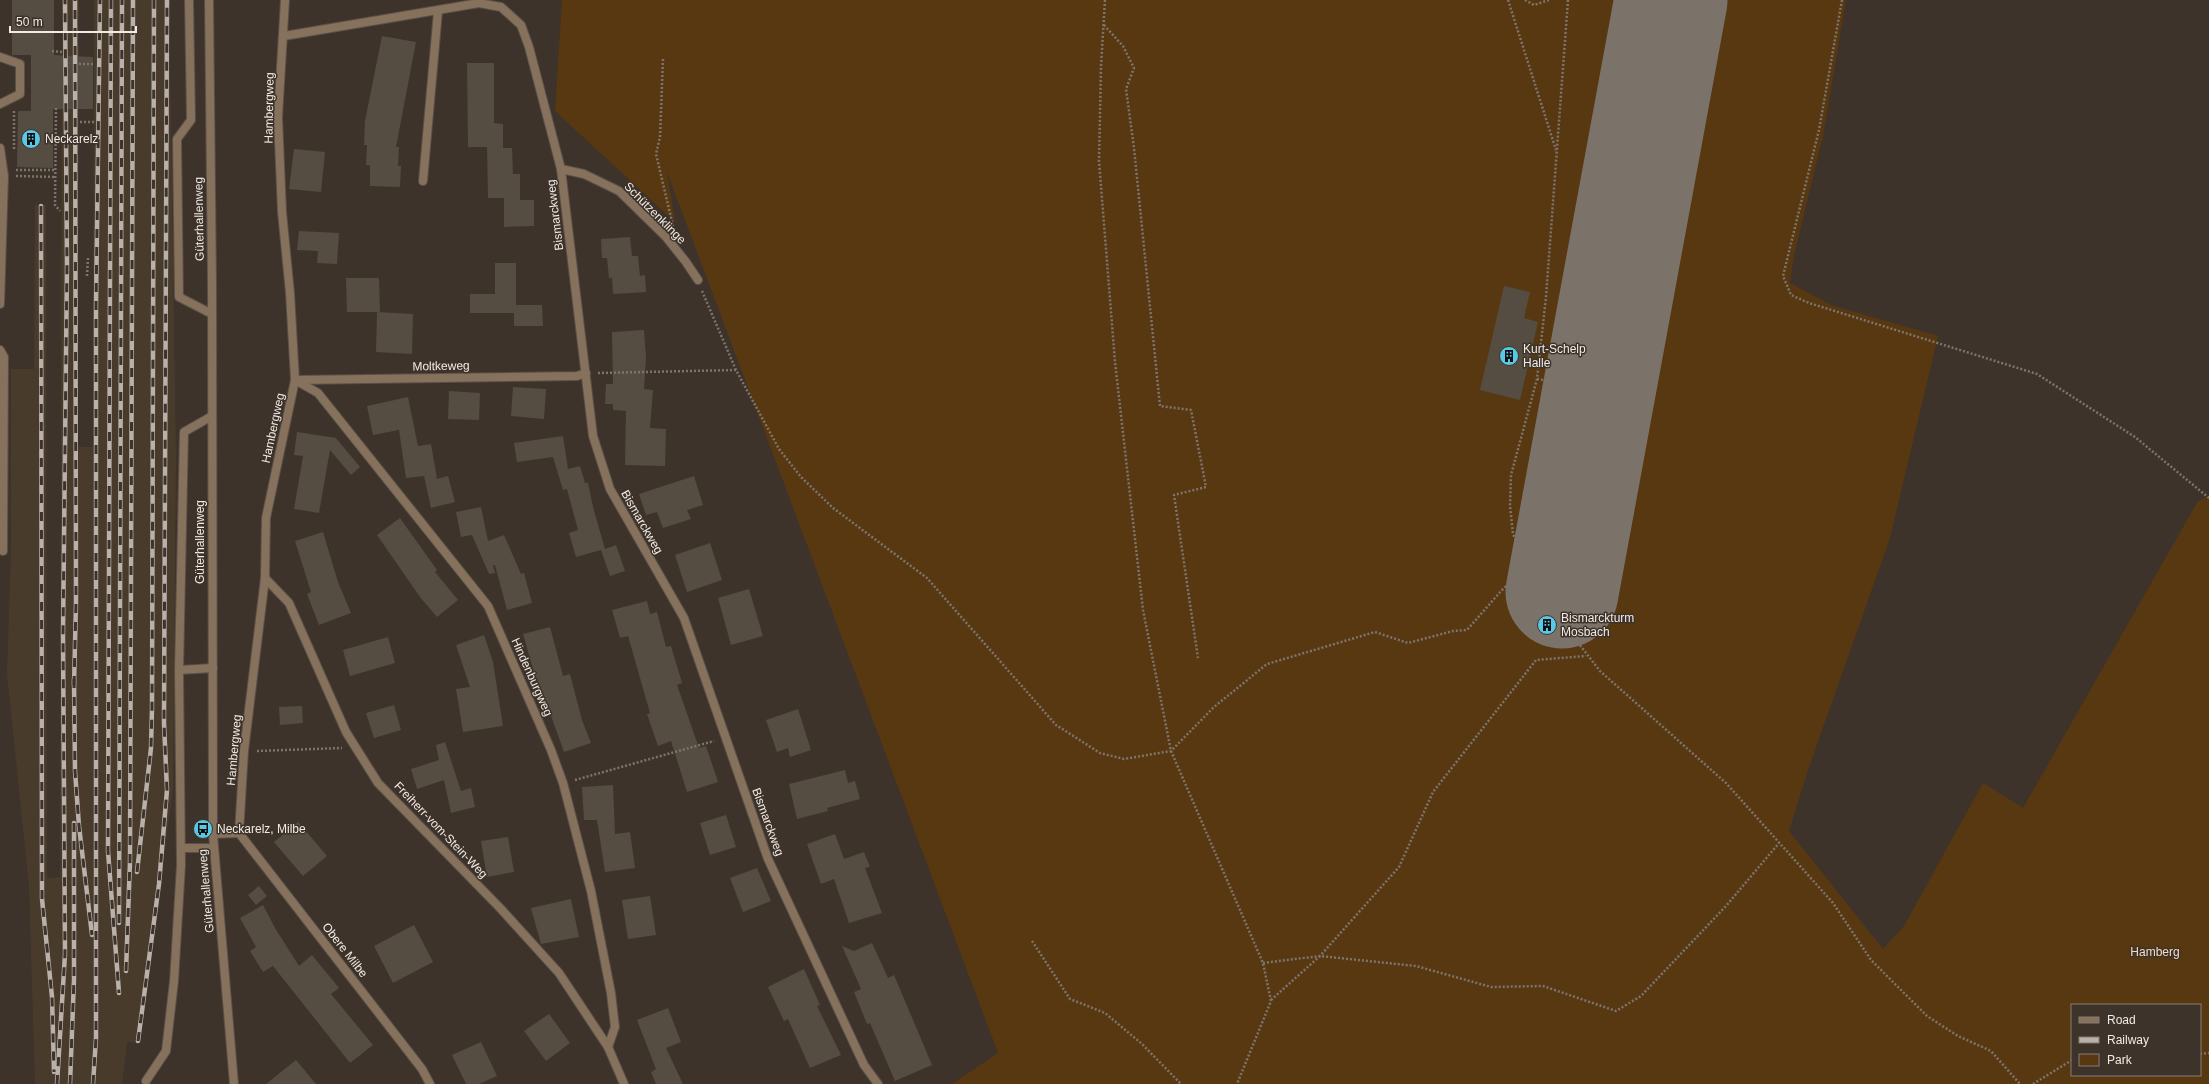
<svg xmlns="http://www.w3.org/2000/svg" width="2209" height="1084" viewBox="0 0 2209 1084" font-family="Helvetica,sans-serif">
<style>
.built{fill:#493b2c}
.green{fill:#583811;fill-rule:evenodd}
.lines{fill:none;stroke-linecap:round;stroke-linejoin:round}
.runway{stroke:#7b726a;stroke-width:113}
.building{fill:#554c42}
.service-casing{stroke:#5a5048;stroke-width:10}
.minor-casing{stroke:#5a5048;stroke-width:10}
.tertiary-casing{stroke:#5a5048;stroke-width:10}
.path{stroke:#7d756d;stroke-width:2.5;stroke-dasharray:2 2;stroke-linecap:butt}
.service{stroke:#85715c;stroke-width:8}
.minor{stroke:#85715c;stroke-width:8}
.tertiary{stroke:#85715c;stroke-width:8}
.rail-casing{stroke:#b9b1aa;stroke-width:4.5}
.rail{stroke:#3d332a;stroke-width:3;stroke-dasharray:9;stroke-linecap:butt}
.labels{text-anchor:middle;dominant-baseline:central;stroke-width:3;stroke-linejoin:round;paint-order:stroke}
.street-label{font-size:12px;fill:#f1ebe5;stroke:#3d332a}
.poi-label{font-size:12px;fill:#f1ebe5;stroke:#3d332a;text-anchor:start}
.park-label{font-size:12px;fill:#f6dbc0;stroke:#3d332a}
</style>
<rect width="100%" height="100%" fill="#3d332a"/>
<polygon class="built" points="62,0 79,0 78,447 93,447 94,0 169,0 176,456 173,788 140,1043 127,1042 122,1084 35,1084 29,886 7,674 11,552 11,369 34,369 35,205 46,205 47,878 60,877"/>
<path class="green" d="M562,0H1846L1823,136L1794,255L1790,283L1831,305L1938,336L1890,538L1808,770L1789,831L1883,949L1904,926L1983,783L2023,808L2198,501L2209,496V1084H952L998,1053L667,172L675,222L555,111ZM2072,1005H2200V1075H2072Z"/>
<g class="lines">
<polyline class="runway" points="1562,592 1671,0"/>
</g>
<g class="building">
<polygon points="12,0 54,0 54,55 93,57 93,109 53,109 53,168 17,167 18,111 31,111 31,55 12,55"/>
<polygon points="382,36 416,42 396,147 399,147 398,166 401,166 400,187 370,186 370,165 366,165 367,145 364,145 365,121"/>
<polygon points="467,63 494,63 494,123 503,124 503,148 512,148 513,174 520,174 520,200 534,200 534,226 504,227 504,198 488,198 487,147 468,147"/>
<polygon points="294,149 325,152 321,192 289,189"/>
<polygon points="299,231 339,233 337,264 317,263 318,251 297,250"/>
<polygon points="630,237 632,256 638,256 640,276 645,275 646,292 613,294 612,278 609,278 607,258 602,258 601,239"/>
<polygon points="495,263 516,263 516,305 542,305 543,326 514,326 514,313 470,313 470,294 495,294"/>
<polygon points="346,278 379,278 380,312 347,312"/>
<polygon points="1504,286 1530,292 1524,318 1538,322 1520,400 1480,390"/>
<polygon points="377,312 413,314 412,354 376,352"/>
<polygon points="644,330 646,358 644,389 653,390 650,428 666,429 665,466 625,465 626,411 613,410 613,404 605,404 606,384 613,384 612,332"/>
<polygon points="513,387 546,389 544,419 511,416"/>
<polygon points="449,391 480,393 479,420 448,419"/>
<polygon points="408,397 418,446 431,444 437,479 448,476 455,502 431,508 424,476 406,478 399,430 373,435 367,406"/>
<polygon points="297,432 336,438 360,467 351,475 330,450 319,513 294,509 303,456 294,455"/>
<polygon points="563,436 568,469 580,466 585,483 588,483 593,507 605,549 616,545 625,571 610,576 601,550 576,557 569,533 578,530 567,489 563,490 553,457 517,462 514,443"/>
<polygon points="694,476 703,505 687,510 691,519 663,528 657,512 646,515 639,494"/>
<polygon points="481,507 488,541 504,535 521,574 524,573 532,603 507,610 495,565 493,565 495,573 489,574 472,535 461,537 456,512"/>
<polygon points="400,518 437,570 435,572 458,600 437,617 420,597 377,535"/>
<polygon points="323,532 338,582 351,613 319,625 307,594 311,592 295,541"/>
<polygon points="710,543 722,580 687,592 675,555"/>
<polygon points="749,589 763,636 731,645 718,598"/>
<polygon points="647,601 650,614 657,612 666,647 671,646 682,683 677,685 699,748 706,746 718,782 687,792 671,741 658,746 647,714 650,713 628,636 620,638 612,610"/>
<polygon points="550,627 563,676 570,674 582,720 591,743 564,752 550,713 546,714 523,634"/>
<polygon points="484,635 493,662 503,726 463,732 456,689 470,687 456,645"/>
<polygon points="388,637 395,663 350,676 343,650"/>
<polygon points="394,705 401,730 374,738 366,713"/>
<polygon points="302,706 303,723 280,725 279,707"/>
<polygon points="798,709 811,750 790,757 788,748 777,752 766,720"/>
<polygon points="445,742 461,791 471,788 475,807 451,813 444,780 417,789 411,769 439,760 436,745"/>
<polygon points="845,770 848,783 855,781 860,799 827,808 828,811 797,819 789,784"/>
<polygon points="613,785 615,834 630,832 635,868 605,872 597,820 584,820 582,787"/>
<polygon points="726,815 736,847 710,855 700,823"/>
<polygon points="298,822 327,856 303,876 274,842"/>
<polygon points="835,834 844,859 864,852 870,867 865,868 882,913 849,923 834,879 821,884 807,844"/>
<polygon points="508,837 514,872 487,877 481,841"/>
<polygon points="757,868 771,901 743,912 730,878"/>
<polygon points="259,886 267,896 256,905 248,895"/>
<polygon points="650,896 656,935 628,939 622,900"/>
<polygon points="571,899 579,937 541,944 531,908"/>
<polygon points="263,905 275,928 299,966 312,955 339,988 331,994 373,1045 350,1063 273,966 263,972 250,951 256,947 240,918"/>
<polygon points="414,925 433,962 393,983 374,946"/>
<polygon points="872,943 888,978 894,975 932,1065 895,1081 870,1023 867,1024 854,992 861,989 842,946 854,951"/>
<polygon points="804,969 820,1005 817,1006 841,1055 810,1068 788,1019 784,1021 768,987"/>
<polygon points="668,1008 681,1042 666,1048 683,1084 656,1084 651,1072 656,1069 637,1020"/>
<polygon points="549,1014 570,1043 546,1061 524,1031"/>
<polygon points="481,1042 497,1076 479,1084 466,1084 452,1055"/>
<polygon points="296,1060 316,1084 266,1084"/>
</g>
<g class="lines">
<g class="service-casing">
<g id="service">
<polyline points="189,0 191,120 177,139 179,297 212,314"/>
<polyline points="0,57 20,64 20,94 0,104"/>
<polyline points="561,169 584,174 619,191 666,237 686,262 698,280"/>
<polyline points="423,181 438,11"/>
<polyline points="0,350 4,357 3,551"/>
<polyline points="179,670 213,668"/>
<polyline points="181,848 214,848"/>
<polyline points="146,1081 166,1051 174,981 181,865 179,670 184,432 212,416"/>
</g>
</g>
<g class="minor-casing">
<g id="minor">
<polyline points="284,36 479,3 501,7 521,25 529,47 561,169 593,436 610,489 684,618 768,859 864,1065 878,1084"/>
<polyline points="0,148 4,176 0,304"/>
<polyline points="295,380 318,393 488,606 551,750 563,783 591,891 611,993 615,1027 608,1047"/>
<polyline points="296,380 577,376 586,373"/>
<polyline points="265,578 289,603 346,732 378,783 501,909 559,973 608,1047 624,1084"/>
<polyline points="239,833 244,751 265,578 266,518 295,380 290,293 282,212 278,117 285,0"/>
<polyline points="239,833 422,1069 430,1084"/>
<polyline points="213,834 239,833"/>
</g>
</g>
<g class="tertiary-casing">
<polyline id="tertiary" points="209,0 212,283 213,834 234,1084"/>
</g>
<g class="path">
<polyline points="1105,0 1101,66 1099,161 1115,362 1143,610 1171,751 1263,963 1271,1001 1237,1084"/>
<polyline points="1508,0 1556,150"/>
<polyline points="1525,0 1534,5 1549,0"/>
<polyline points="1568,0 1546,297 1537,379 1511,475 1510,506 1513,534 1527,566 1544,583 1562,592 1562,609 1569,631 1600,671 1726,783 1833,903 1871,960 1927,1016 1958,1036 1991,1051 2020,1084"/>
<polyline points="1842,0 1819,130 1783,276 1791,295 1809,303 2037,374 2135,437 2209,498"/>
<polyline points="1104,25 1123,46 1134,68 1126,89 1134,148 1160,406 1191,410 1206,487 1174,495 1198,658"/>
<polyline points="52,51 62,52"/>
<polyline points="663,59 660,137 656,154 673,226"/>
<polyline points="79,64 94,64"/>
<polyline points="56,108 55,205 60,211"/>
<polyline points="14,111 14,150"/>
<polyline points="80,122 94,122"/>
<polyline points="16,170 55,170"/>
<polyline points="16,176 55,177"/>
<polyline points="87,276 88,258"/>
<polyline points="702,291 736,370 779,449 801,477 833,508 927,578 1056,725 1100,753 1124,759 1171,751 1214,707 1267,664 1375,632 1408,643 1453,631 1467,630 1501,591 1527,566"/>
<polyline points="598,373 736,370"/>
<polyline points="1537,379 1600,389"/>
<polyline points="257,751 342,748"/>
<polyline points="575,780 714,741"/>
<polyline points="1032,941 1070,999 1105,1013 1142,1044 1181,1084"/>
<polyline points="1263,963 1320,956 1399,867 1433,792 1536,660 1586,656"/>
<polyline points="1271,1000 1320,956 1416,966 1491,987 1543,986 1616,1011 1641,996 1726,906 1779,843"/>
<polyline points="2200,1054 2209,1053"/>
<polyline points="2033,1084 2072,1060"/>
</g>
<use href="#service" class="service"/>
<use href="#minor" class="minor"/>
<use href="#tertiary" class="tertiary"/>
<g class="rail-casing">
<g id="rail">
<polyline points="111,0 108,851 119,993"/>
<polyline points="41,206 42,899 52,997 54,1072"/>
<polyline points="74,679 75,771 79,826 92,935"/>
<polyline points="74,685 76,603 75,0"/>
<polyline points="137,872 151,748 152,708 154,0"/>
<polyline points="119,923 122,0"/>
<polyline points="126,971 130,861 133,0"/>
<polyline points="138,1041 159,884 167,790 164,723 167,0"/>
<polyline points="57,1084 65,954 63,634 67,265 65,0"/>
<polyline points="70,1084 74,979 74,823"/>
<polyline points="93,1084 96,1038 96,306 100,0"/>
</g>
</g>
<use href="#rail" class="rail"/>
</g>
<defs>
<g id="building-disc" transform="scale(1)"><circle r="9.5" fill="#59c8e5" stroke="#3d332a"/><path d="M-4-6H4V6H1V3H-1V6H-4ZM-2.5-4.3h1.7v1.8h-1.7ZM.8-4.3h1.7v1.8H.8ZM-2.5-1h1.7V.8h-1.7ZM.8-1h1.7V.8H.8Z" fill="#111"/></g>
<g id="bus-disc" transform="scale(1)"><circle r="9.5" fill="#59c8e5" stroke="#3d332a"/><path d="M-5-6H5V4H4V6H2V4H-2V6H-4V4H-5ZM-3.5-4V0h7V-4ZM-3.5 1.2v1.5H-2V1.2ZM2 1.2v1.5H3.5V1.2Z" fill="#111"/></g>
</defs>
<g fill-rule="evenodd">
<use href="#building-disc" x="31" y="139"/>
<use href="#building-disc" x="1509" y="356"/>
<use href="#building-disc" x="1547" y="625"/>
<use href="#bus-disc" x="203" y="829"/>
</g>
<g class="labels">
<g class="street-label">
<text transform="translate(269 108) rotate(-89)">Hambergweg</text>
<text transform="translate(655 213) rotate(45)">Schützenklinge</text>
<text transform="translate(555 215) rotate(-97)">Bismarckweg</text>
<text transform="translate(199 219) rotate(-91)">Güterhallenweg</text>
<text transform="translate(441 366) rotate(-1)">Moltkeweg</text>
<text transform="translate(273 428) rotate(-78)">Hambergweg</text>
<text transform="translate(642 522) rotate(60)">Bismarckweg</text>
<text transform="translate(200 542) rotate(-90)">Güterhallenweg</text>
<text transform="translate(532 677) rotate(66)">Hindenburgweg</text>
<text transform="translate(234 750) rotate(-85)">Hambergweg</text>
<text transform="translate(768 822) rotate(70)">Bismarckweg</text>
<text transform="translate(441 830) rotate(46)">Freiherr-vom-Stein-Weg</text>
<text transform="translate(206 891) rotate(-95)">Güterhallenweg</text>
<text transform="translate(345 950) rotate(52)">Obere Milbe</text>
</g>
<g class="poi-label">
<text x="45" y="139">Neckarelz</text>
<text x="1523" y="349">Kurt-Schelp<tspan x="1523" dy="14">Halle</tspan></text>
<text x="1561" y="618">Bismarckturm<tspan x="1561" dy="14">Mosbach</tspan></text>
<text x="217" y="829">Neckarelz, Milbe</text>
</g>
<g class="park-label">
<text x="2155" y="952">Hamberg</text>
</g>
</g>
<rect x="2071" y="1004" width="130" height="72" fill="#3d332a" stroke="#857d75"/>
<rect x="2079" y="1017" width="20" height="6" fill="#85715c" stroke="#857d75"/>
<text x="2107" y="1024" font-size="12" fill="#f1ebe5">Road</text>
<rect x="2079" y="1037" width="20" height="6" fill="#b9b1aa" stroke="#857d75"/>
<text x="2107" y="1044" font-size="12" fill="#f1ebe5">Railway</text>
<rect x="2079" y="1054" width="20" height="12" fill="#583811" stroke="#857d75"/>
<text x="2107" y="1064" font-size="12" fill="#f1ebe5">Park</text>
<path d="M10 26v6h126v-6" fill="none" stroke="#f1ebe5" stroke-width="2"/>
<text x="16" y="26" font-size="12" fill="#f1ebe5" stroke="#3d332a" stroke-width="3" paint-order="stroke">50 m</text>
</svg>
